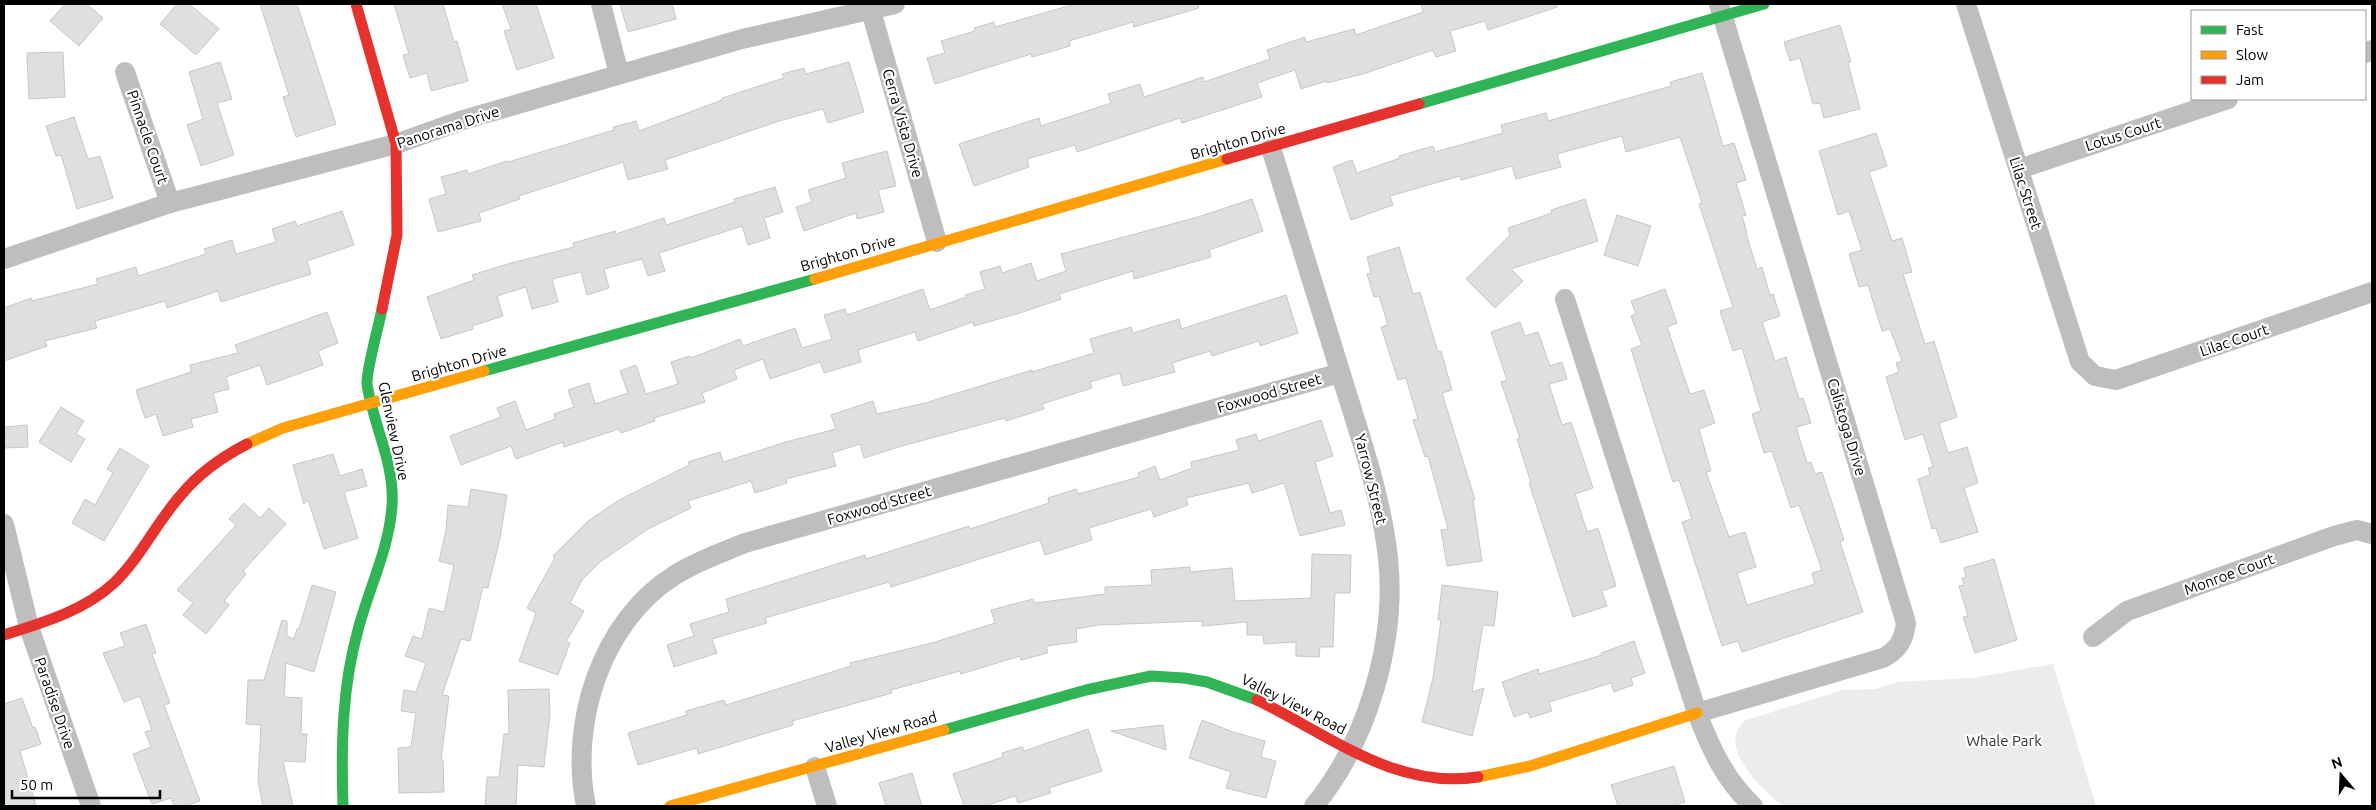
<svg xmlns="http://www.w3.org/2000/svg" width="2376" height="810" viewBox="0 0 2376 810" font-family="Ubuntu,sans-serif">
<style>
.green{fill:#ececec}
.building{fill:#dfdfdf;stroke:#c7c7c7}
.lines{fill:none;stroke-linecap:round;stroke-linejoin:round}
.street{stroke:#bebebe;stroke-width:20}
.fast{stroke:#30b455;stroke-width:11}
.slow{stroke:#ff9f0a;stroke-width:11}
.jam{stroke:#e5322d;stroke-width:11}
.labels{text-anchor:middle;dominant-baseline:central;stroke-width:4.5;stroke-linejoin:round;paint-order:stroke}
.street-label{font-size:15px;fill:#000;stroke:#fff}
.park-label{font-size:15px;fill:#333;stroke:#fff}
</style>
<rect width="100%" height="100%" fill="#fff"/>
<path class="green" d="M2053,664L2096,806H1783C1762,790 1714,744 1746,720L1843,690L1876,689L1897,682L1972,678Z"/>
<g class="building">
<polygon points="65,4 87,4 103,18 79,46 50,21"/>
<polygon points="177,4 189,4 219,29 196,55 160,24"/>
<polygon points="260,4 297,4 336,124 296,137 283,97 289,95"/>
<polygon points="394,4 443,4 454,42 457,41 468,81 431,91 427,73 410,78 403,55 409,54"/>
<polygon points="502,4 536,4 554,58 517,70 504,31 511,29"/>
<polygon points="620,4 672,4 676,19 628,32"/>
<polygon points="1075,4 1198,4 1199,8 1134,27 1133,22 1069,41 1070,46 1032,57 1031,54 935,84 927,58 945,53 941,41 975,31 974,28 994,22 995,27"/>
<polygon points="1421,4 1557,4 1557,7 1488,30 1485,21 1450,31 1456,51 1436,57 1433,50 1366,73 1327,83 1327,81 1301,89 1295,70 1257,83 1262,97 1182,123 1180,118 1077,152 1075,145 1027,159 1029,167 974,186 959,144 1039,118 1041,126 1111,103 1108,94 1140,84 1144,97 1203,77 1204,82 1270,59 1267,50 1305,37 1306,42 1354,29 1356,35 1423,12"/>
<polygon points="1840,25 1851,62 1848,63 1860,109 1824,118 1820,103 1813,104 1800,58 1790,61 1784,42"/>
<polygon points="63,52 65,97 29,99 27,53"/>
<polygon points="220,62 232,99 217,103 234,155 201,166 187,125 203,119 189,72"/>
<polygon points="849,62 864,112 828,123 823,109 779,121 665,160 668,169 628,180 623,162 519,196 520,199 479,213 481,221 438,232 429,199 446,194 441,177 467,170 468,174 507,161 508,162 614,130 613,127 636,121 639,131 722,100 722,98 784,78 782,74 804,68 806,74"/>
<polygon points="1702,73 1723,146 1734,143 1746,180 1736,183 1746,215 1742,216 1747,233 1746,233 1757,269 1762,267 1770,295 1773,294 1780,316 1762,322 1775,361 1786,357 1799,399 1803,398 1811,423 1796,427 1807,463 1811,462 1815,474 1822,472 1844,540 1840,542 1863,612 1742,652 1738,641 1722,646 1682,522 1692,519 1679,480 1673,482 1631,349 1642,345 1631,316 1636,314 1631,301 1665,289 1677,323 1667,327 1690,394 1704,390 1715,423 1699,429 1711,471 1706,472 1729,537 1745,532 1756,567 1737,573 1747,605 1815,584 1812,573 1822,570 1799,505 1791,508 1772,451 1764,453 1752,414 1761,411 1742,348 1733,351 1720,311 1733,307 1699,204 1702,203 1680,137 1626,152 1622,136 1557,154 1561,167 1516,179 1512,166 1461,180 1460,176 1390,196 1393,205 1351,220 1333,167 1352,160 1357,173 1400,158 1399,156 1433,146 1435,152 1503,133 1501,125 1546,113 1548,121 1671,86 1670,82"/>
<polygon points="74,117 88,159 100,156 113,198 77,209 61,155 56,156 46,126"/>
<polygon points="1876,133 1887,166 1869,172 1892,241 1902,238 1912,272 1903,274 1925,344 1934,341 1957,417 1939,423 1948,453 1967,447 1978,483 1964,488 1978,532 1941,543 1936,528 1932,529 1918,479 1930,475 1928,468 1933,467 1923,434 1905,440 1886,377 1899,372 1896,363 1902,361 1890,329 1882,331 1868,285 1859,287 1849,254 1862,250 1849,211 1838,215 1819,151"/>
<polygon points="887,151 896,186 878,190 884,212 857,219 856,213 804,231 796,207 812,202 808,190 846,178 842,163"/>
<polygon points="775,187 783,212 764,218 770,238 748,245 742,226 659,253 665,271 648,276 642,259 604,269 609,288 587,295 581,272 552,279 558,302 532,309 526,287 497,296 503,316 472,326 473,329 441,339 427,297 474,280 472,275 511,263 574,247 573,243 615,231 616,234 664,218 666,225 735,202 734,199"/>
<polygon points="1252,199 1263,231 1209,250 1211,257 1134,279 1133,271 1059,294 1061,299 1023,312 974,326 973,322 918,341 915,332 858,350 861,362 824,373 820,362 770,379 763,359 734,370 737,379 702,393 705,402 654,418 655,421 621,433 619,429 564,447 563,442 516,459 511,446 461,465 450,436 501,417 497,408 515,401 526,430 555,419 554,414 574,407 568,390 589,383 595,404 628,393 620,371 636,365 646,394 678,384 671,362 690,356 691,358 740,339 743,346 795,328 802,348 832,339 824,315 845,309 847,315 923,289 930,310 966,297 965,295 985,289 980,272 1000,266 1002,273 1031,263 1037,281 1066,271 1061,254 1198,217"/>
<polygon points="1585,199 1598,241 1511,269 1523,281 1495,308 1466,279 1510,235 1508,228 1552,213 1551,210"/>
<polygon points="342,211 354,245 307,261 311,274 221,302 218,291 167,308 165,301 95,321 97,328 45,341 47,346 4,361 4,308 31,298 32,301 98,284 96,279 136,267 138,276 206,254 204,249 232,240 236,254 276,242 272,229 295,221 297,226"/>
<polygon points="1617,215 1651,226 1638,266 1604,255"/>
<polygon points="1399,247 1413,294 1420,292 1438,352 1441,351 1452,390 1442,393 1475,500 1473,500 1482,561 1447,566 1441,530 1448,529 1428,456 1425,457 1413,420 1418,419 1406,378 1398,380 1381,327 1388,325 1379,296 1374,297 1367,274 1371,273 1367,257"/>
<polygon points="1286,295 1298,333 1260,346 1259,341 1212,356 1210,351 1172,363 1175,372 1123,386 1120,373 1090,382 1092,388 1042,404 1044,409 1006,421 1005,418 902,446 864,458 860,444 832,453 836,466 786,479 787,483 755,493 751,481 688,501 691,508 648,529 600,562 582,580 570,603 584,611 566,642 570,643 558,675 519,661 536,613 527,608 555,558 553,556 588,521 619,500 689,465 688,462 720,452 723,462 786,442 836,429 831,415 873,401 877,414 925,403 1032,370 1032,372 1094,353 1090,339 1131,327 1133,333 1179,319 1181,329"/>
<polygon points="327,312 338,343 318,351 323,365 267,385 260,365 226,377 229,389 213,393 218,412 191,419 193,427 163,436 156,414 145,418 136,390 191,372 190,365 238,353 235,345"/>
<polygon points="1520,322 1525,336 1538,332 1550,366 1562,362 1567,379 1549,384 1562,425 1571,422 1593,488 1575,494 1587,532 1598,528 1616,586 1602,591 1607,606 1573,617 1529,483 1531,483 1517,439 1520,438 1501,382 1507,380 1491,332"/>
<polygon points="61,407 84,421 76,434 85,439 71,462 39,442"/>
<polygon points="1321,420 1333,456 1315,462 1330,513 1341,510 1345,525 1300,536 1284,483 1252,493 1249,483 1186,498 1188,505 1154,517 1151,509 1089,528 1092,540 1045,555 1040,540 891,587 889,582 765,618 767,623 712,639 717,653 674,667 667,645 694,636 690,624 729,612 726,599 865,555 866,559 969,526 970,529 1049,503 1048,498 1076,489 1078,494 1139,477 1138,473 1155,466 1160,480 1192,468 1191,462 1239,450 1236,440 1256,434 1258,441"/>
<polygon points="27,425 28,447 4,448 4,427"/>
<polygon points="120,448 149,466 104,541 72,523 85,499 95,505 113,473 107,469"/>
<polygon points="333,454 340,476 362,469 367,486 344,492 358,538 324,549 308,500 304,504 293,465"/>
<polygon points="471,489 507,495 500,538 488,588 483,587 470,641 461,639 442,695 449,696 441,760 443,760 444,792 399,793 398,748 411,747 416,713 401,711 404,690 416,692 426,663 405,656 413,636 422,639 429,608 444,612 454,565 439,561 446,530 448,505 468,507"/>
<polygon points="244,503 260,518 269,508 286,524 243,571 246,574 224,601 229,605 206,634 183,615 193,603 177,590 236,525 229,519"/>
<polygon points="1312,554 1351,555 1350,593 1335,593 1333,647 1320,647 1319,657 1296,656 1296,642 1264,644 1263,635 1247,635 1247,622 1202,626 1202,621 1099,625 1076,629 1077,642 1046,646 1048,653 1021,660 1020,656 961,674 960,671 891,690 892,693 792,721 793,725 698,754 697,748 638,765 628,733 687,715 686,711 724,700 726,705 851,666 850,663 932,643 995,623 991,610 1033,599 1035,603 1105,594 1105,587 1152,585 1151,570 1190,567 1190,572 1232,568 1235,601 1311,598"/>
<polygon points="1994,559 2017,640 1975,653 1963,617 1968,616 1959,586 1964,585 1962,578 1966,577 1964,568"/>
<polygon points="312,585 336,592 314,672 286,663 284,697 302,698 301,734 307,734 305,762 283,761 293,806 263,806 258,781 261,725 246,724 248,680 264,680 282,620 287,621 287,636 294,639 297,629 299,629"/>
<polygon points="1442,585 1498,592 1494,626 1483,625 1472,692 1484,688 1472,736 1422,722 1433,678 1441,620 1438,620"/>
<polygon points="146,624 156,653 152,654 170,703 164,705 200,801 185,806 174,806 171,798 152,804 133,754 151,747 145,732 152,730 140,696 124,702 103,653 125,646 120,633"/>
<polygon points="1634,641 1645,673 1631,678 1633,685 1614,692 1611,683 1549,702 1552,711 1530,718 1528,712 1514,717 1502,682 1538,669 1539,674 1602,655 1601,653"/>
<polygon points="549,689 550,713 544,767 518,765 516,806 485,806 487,777 499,777 504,734 509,734 508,690"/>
<polygon points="22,698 33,728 35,727 41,744 20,751 36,806 4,806 4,704"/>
<polygon points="1202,720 1233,732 1265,741 1261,757 1276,761 1266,798 1226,788 1231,772 1189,758"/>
<polygon points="1163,725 1166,750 1111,731"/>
<polygon points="1088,729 1102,771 1049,788 1051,793 1018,803 1015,796 985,806 964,806 953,774 1003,757 1002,753 1022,747 1024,751"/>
<polygon points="1674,766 1685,802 1672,806 1618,806 1611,785"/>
<polygon points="912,773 922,806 886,806 879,783"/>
</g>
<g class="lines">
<g class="street">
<polyline points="601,4 619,74"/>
<polyline points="869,4 937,242"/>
<polyline points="1966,4 2080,362 2095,376 2116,380 2372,292"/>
<polyline points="2365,53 2372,50"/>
<polyline points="125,72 170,203"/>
<path d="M1271,148C1294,221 1316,295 1339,368C1358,431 1381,493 1388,558C1397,642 1367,742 1314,806"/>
<polyline points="2019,169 2228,99"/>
<polyline points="4,259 170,203 396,144 463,120 742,39 895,4"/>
<path d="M1565,299L1697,713C1711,749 1725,780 1753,806"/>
<polyline points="4,524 29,627 91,806"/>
<polyline points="2093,637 2127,611 2334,536 2357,530 2372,534"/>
<path d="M1697,713L1883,658C1898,650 1904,640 1906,623L1719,4"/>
<polyline points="815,767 827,806"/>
<path d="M586,806C569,724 601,621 675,575C697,561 721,553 745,543L1340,373"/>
</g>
<g class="fast">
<polyline points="1419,104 1764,4"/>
<polyline points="484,371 815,279"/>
<polyline points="944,730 1086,690 1151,676 1184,678 1207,682 1257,700"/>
<path d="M343,806C341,746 342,687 358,630C369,588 389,549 392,506C395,463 373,425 367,384C366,371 379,325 382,309"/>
</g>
<g class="slow">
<polyline points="815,279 1227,159"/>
<polyline points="247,444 283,428 484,371"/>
<polyline points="1478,777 1530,766 1697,713"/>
<polyline points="670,806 944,730"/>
</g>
<g class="jam">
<polyline points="356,4 396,144 397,235 382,309"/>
<polyline points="1227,159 1419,104"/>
<path d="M4,635C42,623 84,611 114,583C141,557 156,523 181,495C199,473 222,457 247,444"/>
<path d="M1257,700C1328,734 1395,790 1478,777"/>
</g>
</g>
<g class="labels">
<g class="street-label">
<text transform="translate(903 123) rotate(74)">Cerra Vista Drive</text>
<text transform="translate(448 127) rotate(-18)">Panorama Drive</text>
<text transform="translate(2123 134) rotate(-18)">Lotus Court</text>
<text transform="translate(148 137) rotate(71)">Pinnacle Court</text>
<text transform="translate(1238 141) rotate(-16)">Brighton Drive</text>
<text transform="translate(2026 193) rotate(72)">Lilac Street</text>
<text transform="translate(848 253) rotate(-16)">Brighton Drive</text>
<text transform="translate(2234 340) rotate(-19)">Lilac Court</text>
<text transform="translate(459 363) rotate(-16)">Brighton Drive</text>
<text transform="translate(1269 393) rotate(-16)">Foxwood Street</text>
<text transform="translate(1847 427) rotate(73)">Calistoga Drive</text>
<text transform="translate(394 431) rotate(78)">Glenview Drive</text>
<text transform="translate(1371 479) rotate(76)">Yarrow Street</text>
<text transform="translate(879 505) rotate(-16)">Foxwood Street</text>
<text transform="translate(2229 574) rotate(-20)">Monroe Court</text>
<text transform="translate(55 703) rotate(71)">Paradise Drive</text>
<text transform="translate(1294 704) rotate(27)">Valley View Road</text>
<text transform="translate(881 732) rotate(-16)">Valley View Road</text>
</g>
<g class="park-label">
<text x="2004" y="740">Whale Park</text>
</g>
</g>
<rect width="2376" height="810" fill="none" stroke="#000000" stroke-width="10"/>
<rect x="2191" y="10" width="175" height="90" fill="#ffffff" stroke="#999999"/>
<rect x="2201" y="26" width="25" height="8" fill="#30b455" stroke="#999999"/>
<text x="2236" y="35" font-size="15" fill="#000000">Fast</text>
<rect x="2201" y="51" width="25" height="8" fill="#ff9f0a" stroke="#999999"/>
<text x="2236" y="60" font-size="15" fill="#000000">Slow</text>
<rect x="2201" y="76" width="25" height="8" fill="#e5322d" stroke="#999999"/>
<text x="2236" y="85" font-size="15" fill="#000000">Jam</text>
<g transform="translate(2341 775) rotate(341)" stroke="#ffffff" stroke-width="4" paint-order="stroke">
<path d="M0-4L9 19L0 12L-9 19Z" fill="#000000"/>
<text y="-8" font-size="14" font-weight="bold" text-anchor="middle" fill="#000000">N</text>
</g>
<path d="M12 790v8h148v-8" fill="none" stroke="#000000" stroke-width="2.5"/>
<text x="20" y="790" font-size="15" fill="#000000" stroke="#ffffff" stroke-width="4" paint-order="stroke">50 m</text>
</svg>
